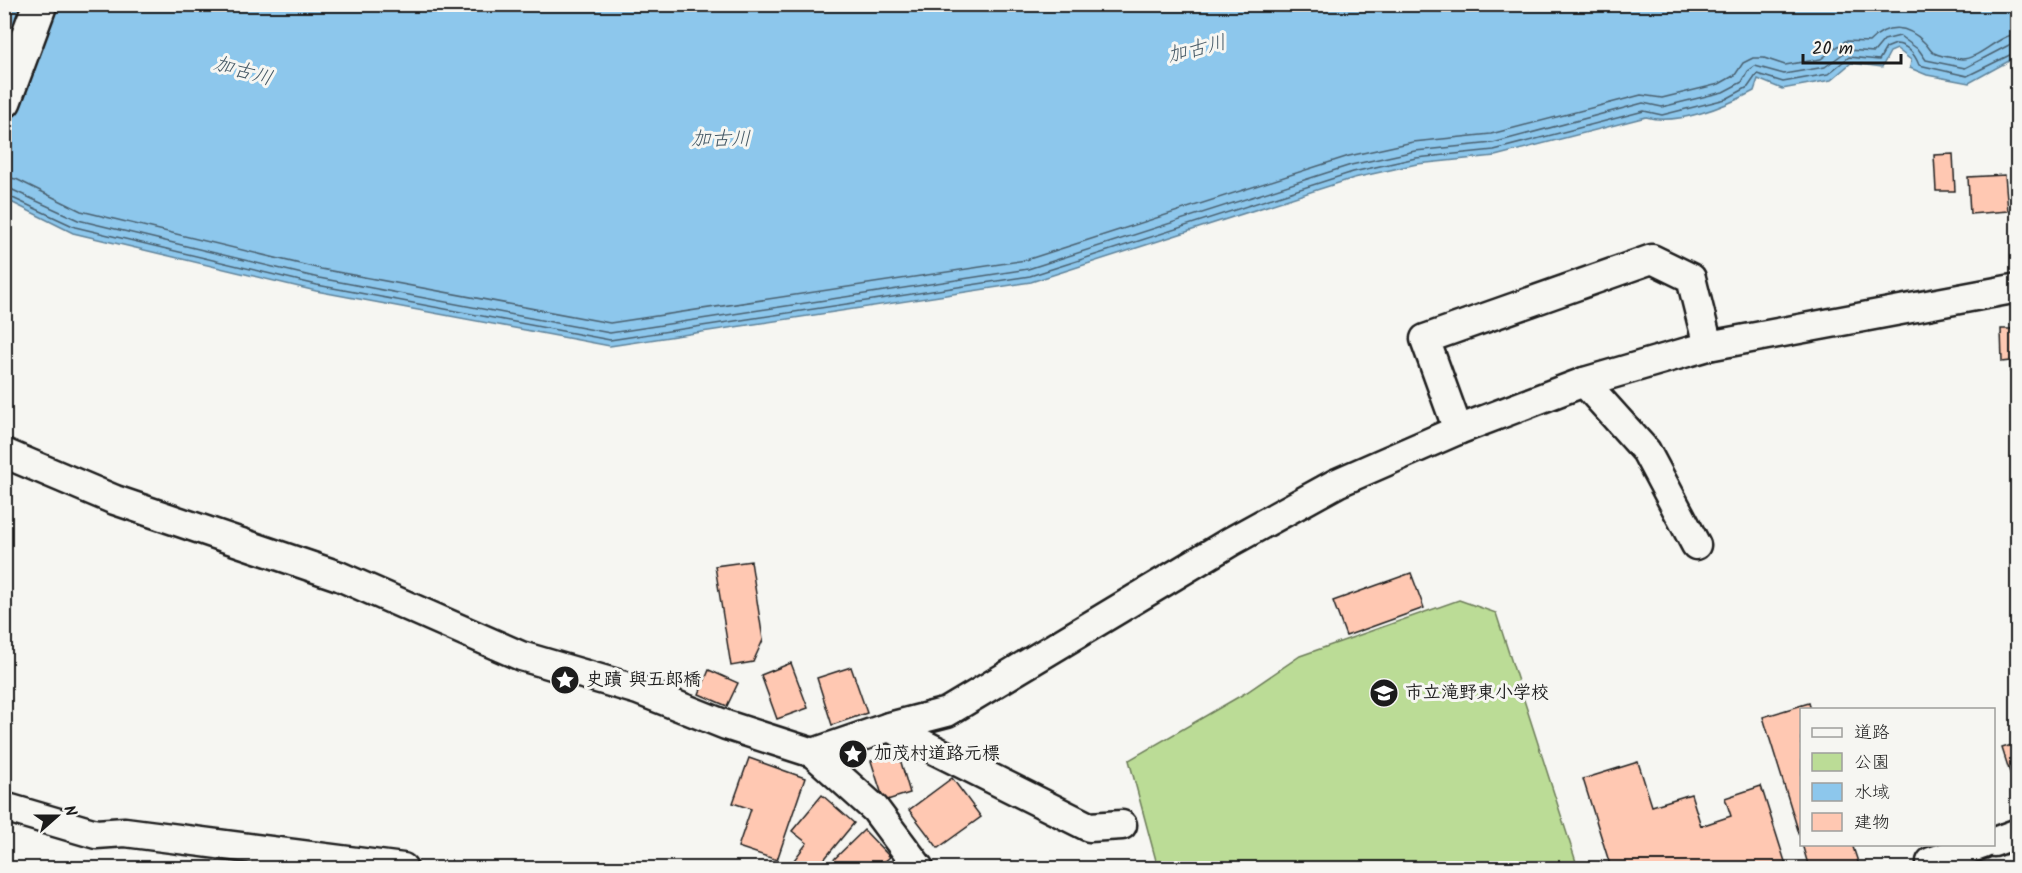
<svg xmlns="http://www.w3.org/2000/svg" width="2022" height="873" viewBox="0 0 2022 873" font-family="Kalam,'Klee One',sans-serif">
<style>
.green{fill:#bbdc96;stroke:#6c7c59;stroke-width:1.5}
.water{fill:#8dc7ec;stroke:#608399;stroke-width:1.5}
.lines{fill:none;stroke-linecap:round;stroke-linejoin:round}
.shore{stroke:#49606f;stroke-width:1.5}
.building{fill:#ffc8b2;stroke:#1c1c1c;stroke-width:1.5}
.street-casing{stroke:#1c1c1c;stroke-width:33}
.secondary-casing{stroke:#1c1c1c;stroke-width:38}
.street{stroke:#f6f6f2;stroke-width:28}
.secondary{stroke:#f6f6f2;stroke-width:33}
.labels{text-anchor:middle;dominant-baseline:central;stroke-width:6;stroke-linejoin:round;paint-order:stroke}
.poi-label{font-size:18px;font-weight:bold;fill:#1c1c1c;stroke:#f6f6f2;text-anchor:start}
.water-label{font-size:20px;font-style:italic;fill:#445865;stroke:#f6f6f2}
</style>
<rect width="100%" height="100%" fill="#f6f6f2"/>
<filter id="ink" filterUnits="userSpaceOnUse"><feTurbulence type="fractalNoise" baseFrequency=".0167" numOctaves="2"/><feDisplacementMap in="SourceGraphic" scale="12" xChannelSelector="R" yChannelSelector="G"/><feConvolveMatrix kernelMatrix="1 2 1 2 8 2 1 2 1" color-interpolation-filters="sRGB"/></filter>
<g filter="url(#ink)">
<polygon class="green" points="1459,600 1496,613 1578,868 1158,868 1129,760 1247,692 1300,656"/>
<path class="water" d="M2017,4L2018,56L1969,83L1927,75L1910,68L1911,60L1897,49L1890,52L1882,67L1851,63L1831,80L1782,89L1758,79L1754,91C1726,106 1677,126 1646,117L1495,156L1417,164L1354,178L1031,282L610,346L316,291L73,233L5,199L4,5Z"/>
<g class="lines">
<g class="shore">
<path d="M4,177L16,179L81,211L321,269L610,323L1026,260L1349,156L1413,142L1491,134L1641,95L1662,98L1719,84L1735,75L1743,63L1753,58H1764L1785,65L1821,59L1845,41L1869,42C1887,23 1907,24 1925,43C1928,46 1931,52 1934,53C1941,57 1955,58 1962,59C1979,59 1998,35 2018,34"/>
<polyline points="4,186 78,220 319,278 610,333 1028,269 1351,165 1415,151 1493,143 1643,103 1662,107 1723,92 1742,82 1748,71 1755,66 1784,74 1825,67 1848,50 1874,52 1884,40 1900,36 1919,50 1926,60 1965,68 2009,45 2018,43"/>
<path d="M4,194L75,227L317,285L610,340L1030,276L1353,172L1416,158L1494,150L1644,111L1662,115L1726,99L1748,87L1757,74L1783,82L1828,74L1849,57L1879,60L1886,48L1896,44C1908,45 1915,55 1919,65L1967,76L2018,51"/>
</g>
</g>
<g class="building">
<polygon points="1953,154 1955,191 1936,191 1934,155"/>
<polygon points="2005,175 2008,211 1970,214 1968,177"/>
<polygon points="2001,329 2018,329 2018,372 2010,372 2010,361 2002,362"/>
<polygon points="751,561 763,640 753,662 731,666 715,566"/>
<polygon points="1411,573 1424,608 1346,636 1333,601"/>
<polygon points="791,663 808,708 777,719 761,675"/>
<polygon points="851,667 867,713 832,725 817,678"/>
<polygon points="709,670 738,683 727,706 699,694"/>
<polygon points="1809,703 1811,710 1802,710 1802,843 1763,717"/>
<polygon points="2018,743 2018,798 2002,748"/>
<polygon points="898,752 910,793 884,801 871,761"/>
<polygon points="749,758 805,778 777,860 738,847 751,809 733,803"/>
<polygon points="1638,762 1652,806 1691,794 1701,826 1731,816 1725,798 1761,786 1787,868 1611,868 1583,779"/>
<polygon points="952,778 981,817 938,848 909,810"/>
<polygon points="822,795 854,823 817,868 788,868 807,843 792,831"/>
<polygon points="864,830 890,857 877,868 825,868"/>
<polygon points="1802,844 1852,844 1860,868 1809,868"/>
</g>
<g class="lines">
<g class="street-casing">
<g id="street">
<polyline points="1584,382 1646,451 1696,545"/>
<polyline points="1458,430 1425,339 1652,259 1691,278 1708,346"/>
<polyline points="4,453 115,500 339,576 521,656 638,690 726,725 813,753 875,809 919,868"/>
<polyline points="889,727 1089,827 1122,825"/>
<polyline points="813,753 889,727 947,712 1230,542 1337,483 1458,430 1584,382 1708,346 2018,288"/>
<polyline points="4,807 96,834 125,832 403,868"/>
<polyline points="1994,842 2018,833"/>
<polyline points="1931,862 1983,844"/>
</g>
</g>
<g class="secondary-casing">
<polyline id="secondary" points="4,101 40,4"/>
</g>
<use href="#street" class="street"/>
<use href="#secondary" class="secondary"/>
</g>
</g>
<defs>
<g id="sight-disc" transform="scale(1.5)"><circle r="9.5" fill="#1c1c1c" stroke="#f6f6f2"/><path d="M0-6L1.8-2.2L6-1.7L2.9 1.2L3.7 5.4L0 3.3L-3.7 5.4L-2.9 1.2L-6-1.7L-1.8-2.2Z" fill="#fff"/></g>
<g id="school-disc" transform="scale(1.5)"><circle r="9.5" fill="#1c1c1c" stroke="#f6f6f2"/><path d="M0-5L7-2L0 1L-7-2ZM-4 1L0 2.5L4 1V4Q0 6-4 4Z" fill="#fff"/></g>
</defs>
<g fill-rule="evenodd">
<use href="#sight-disc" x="565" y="680"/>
<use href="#school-disc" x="1384" y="693"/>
<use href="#sight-disc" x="853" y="754"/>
</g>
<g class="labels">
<g class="poi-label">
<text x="586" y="680">史蹟 與五郎橋</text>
<text x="1405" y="693">市立滝野東小学校</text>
<text x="874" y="754">加茂村道路元標</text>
</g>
<g class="water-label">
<text transform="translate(1197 50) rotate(-14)">加古川</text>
<text transform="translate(243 72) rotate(16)">加古川</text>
<text x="721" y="140">加古川</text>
</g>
</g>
<rect width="2022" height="873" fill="none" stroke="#f6f6f2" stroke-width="24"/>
<rect x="12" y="12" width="1998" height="849" fill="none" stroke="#1c1c1c" stroke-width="2" filter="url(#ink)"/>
<rect x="1800" y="708" width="195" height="138" fill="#f6f6f2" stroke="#9f9f9c" stroke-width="1.5"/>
<rect x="1812" y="728" width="30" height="9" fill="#f6f6f2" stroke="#9f9f9c" stroke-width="1.5"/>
<text x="1854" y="738" font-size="18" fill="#1c1c1c">道路</text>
<rect x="1812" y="753" width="30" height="18" fill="#bbdc96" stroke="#9f9f9c" stroke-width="1.5"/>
<text x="1854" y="768" font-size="18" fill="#1c1c1c">公園</text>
<rect x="1812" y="783" width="30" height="18" fill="#8dc7ec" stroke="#9f9f9c" stroke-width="1.5"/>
<text x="1854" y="798" font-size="18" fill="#1c1c1c">水域</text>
<rect x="1812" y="813" width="30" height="18" fill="#ffc8b2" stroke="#9f9f9c" stroke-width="1.5"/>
<text x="1854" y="828" font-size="18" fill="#1c1c1c">建物</text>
<g transform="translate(57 816) rotate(69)" stroke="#f6f6f2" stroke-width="4.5" paint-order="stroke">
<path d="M0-4.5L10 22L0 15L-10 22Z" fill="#1c1c1c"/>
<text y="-9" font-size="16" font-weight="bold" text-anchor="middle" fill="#1c1c1c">N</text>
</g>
<path d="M1803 54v9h98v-9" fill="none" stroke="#1c1c1c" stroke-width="3"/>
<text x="1812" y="54" font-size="18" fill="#1c1c1c" stroke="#f6f6f2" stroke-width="4.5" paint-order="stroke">20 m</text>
</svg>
